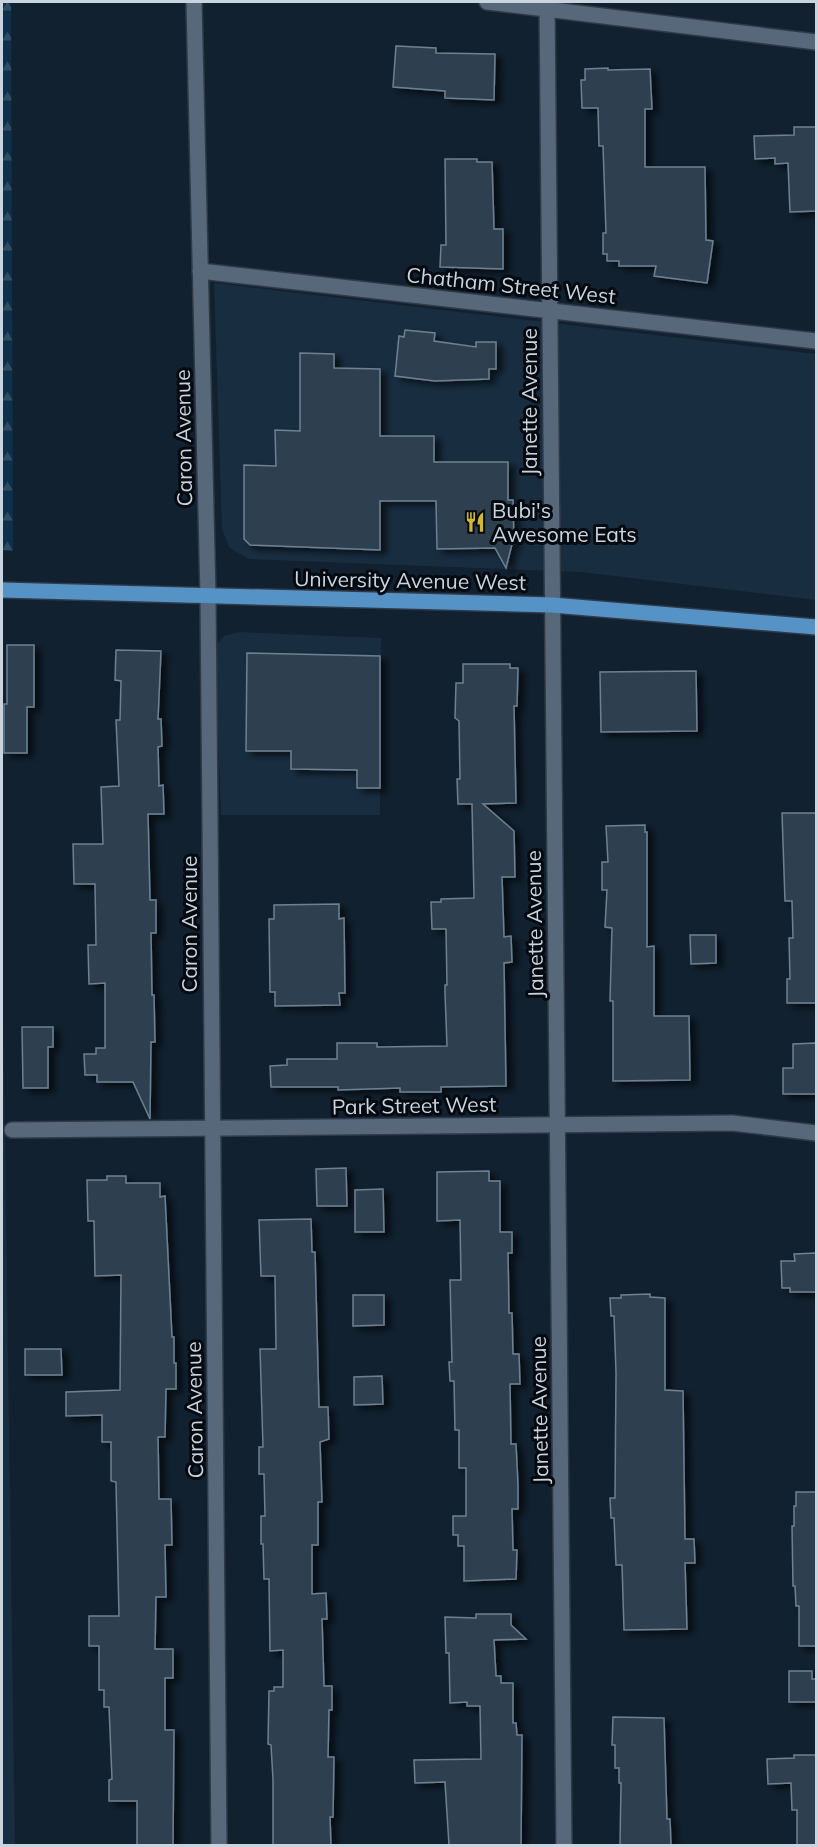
<svg xmlns="http://www.w3.org/2000/svg" width="818" height="1847" viewBox="0 0 818 1847" font-family="Mulish,sans-serif">
<style>
.built{fill:#182d40}
.forest{fill:url(#forest-firs)}
.building{fill:#2e404f;stroke:#6d8192;stroke-width:1.5;filter:url(#shadow)}
.lines{fill:none;stroke-linecap:round;stroke-linejoin:round}
.minor-casing{stroke:#303a47;stroke-width:18}
.major-casing{stroke:#303a47;stroke-width:18}
.minor{stroke:#566879;stroke-width:15}
.major{stroke:#5593c7;stroke-width:15}
.labels{text-anchor:middle;dominant-baseline:central;stroke-width:6;stroke-linejoin:round;paint-order:stroke}
.street-label{font-size:21px;fill:#cad4de;stroke:#050a10}
.poi-label{font-size:21px;fill:#cad4de;stroke:#050a10;text-anchor:start}
</style>
<defs>
<pattern id="forest-firs" width="22" height="20" patternUnits="userSpaceOnUse" patternTransform="scale(1.5)"><rect width="22" height="20" fill="#0e304b"/><path d="M5 1l3.5 6h-7zM16 11l3.5 6h-7z" fill="#304d64"/></pattern>
<filter id="shadow"><feDropShadow dx="6" dy="4" stdDeviation="3" flood-color="#0009"/></filter>
</defs>
<rect width="100%" height="100%" fill="#112130"/>
<g class="built">
<polygon points="214,283 816,354 816,600 581,572 248,559 229,547 222,529"/>
<polygon points="239,632 381,638 380,815 221,815 215,646 224,636"/>
<polygon points="2,895 2,934 15,1846 2,1845"/>
</g>
<polygon class="forest" points="2,2 11,2 13,551 2,550"/>
<g class="building">
<polygon points="396,46 436,48 436,53 495,54 494,100 445,98 445,91 393,87"/>
<polygon points="608,68 608,70 650,69 652,109 645,109 645,167 705,167 706,240 713,241 707,283 654,276 656,266 619,266 619,261 607,261 607,254 603,254 603,233 606,233 603,146 599,146 598,108 582,108 581,80 585,80 585,69"/>
<polygon points="794,127 816,127 816,211 790,212 788,163 775,164 775,158 755,159 754,136 794,135"/>
<polygon points="445,159 477,159 477,162 492,162 494,229 503,229 503,269 440,267 441,245 446,245"/>
<polygon points="405,330 435,333 434,341 476,347 476,342 496,342 496,369 489,369 489,379 435,381 395,376 399,336 404,337"/>
<polygon points="300,353 334,354 334,368 380,369 380,436 434,436 434,462 508,462 508,500 513,500 514,544 512,544 506,568 495,548 437,549 436,501 380,501 380,550 250,545 244,539 244,465 276,466 275,430 300,431"/>
<polygon points="7,645 34,645 34,707 27,707 27,753 4,753 4,704 7,704"/>
<polygon points="116,650 161,651 158,719 161,719 162,746 158,747 159,786 163,785 164,814 148,814 150,900 156,900 156,933 151,933 152,995 154,995 155,1042 151,1042 150,1119 133,1082 97,1082 97,1075 85,1075 84,1054 96,1054 96,1048 105,1048 105,983 89,984 88,945 96,945 95,884 74,884 73,844 103,844 101,787 119,786 116,720 120,720 121,681 115,680"/>
<polygon points="247,653 380,656 380,788 357,788 357,770 291,769 291,751 246,751"/>
<polygon points="463,664 510,664 510,668 518,668 517,706 514,706 516,803 483,804 514,831 515,877 502,877 504,937 511,936 512,962 504,963 506,1086 441,1087 441,1092 400,1092 400,1088 338,1090 338,1087 271,1087 270,1066 287,1065 287,1059 337,1059 337,1043 377,1043 377,1047 447,1046 445,993 445,985 447,985 446,929 432,929 431,902 441,902 441,899 474,898 472,804 458,804 457,779 460,779 459,721 455,718 456,683 463,683"/>
<polygon points="696,671 697,731 601,732 600,672"/>
<polygon points="782,813 816,813 816,1003 787,1003 787,979 790,979 789,938 793,938 792,901 785,901"/>
<polygon points="645,825 645,832 647,832 647,947 654,946 654,1016 689,1016 690,1080 613,1081 613,1001 610,1001 612,928 605,927 607,890 602,890 602,862 608,862 606,826"/>
<polygon points="339,904 339,919 344,918 345,993 339,993 340,1005 275,1006 275,992 270,992 269,919 274,919 274,905"/>
<polygon points="690,935 716,935 716,963 691,964"/>
<polygon points="22,1027 53,1027 53,1047 48,1047 48,1088 23,1088"/>
<polygon points="816,1043 816,1094 783,1094 783,1068 793,1068 793,1044"/>
<polygon points="346,1168 347,1206 317,1206 316,1169"/>
<polygon points="489,1171 489,1181 500,1181 500,1232 512,1232 512,1253 508,1253 509,1313 512,1313 513,1354 519,1354 520,1384 510,1384 511,1444 516,1444 518,1485 518,1509 512,1509 513,1550 517,1550 516,1579 464,1581 464,1546 458,1546 458,1535 453,1535 453,1516 466,1516 466,1468 459,1468 459,1430 455,1430 454,1381 450,1381 449,1362 452,1362 450,1280 461,1280 460,1220 437,1221 437,1172"/>
<polygon points="107,1176 126,1176 126,1183 160,1183 160,1197 165,1196 172,1337 174,1337 174,1363 176,1363 176,1389 166,1389 165,1437 158,1437 159,1499 171,1499 172,1545 165,1545 166,1597 156,1597 155,1649 173,1649 173,1678 165,1678 165,1730 174,1730 173,1845 137,1845 137,1801 109,1801 109,1780 112,1779 109,1707 104,1707 104,1690 99,1690 99,1646 89,1646 89,1616 119,1616 116,1482 111,1481 111,1442 102,1442 102,1415 66,1416 66,1392 120,1390 121,1275 95,1276 94,1221 88,1221 87,1180 107,1180"/>
<polygon points="383,1189 384,1232 355,1232 355,1190"/>
<polygon points="311,1219 312,1252 315,1252 319,1407 328,1407 329,1439 320,1442 322,1502 318,1502 318,1545 312,1545 312,1594 326,1593 327,1619 322,1619 324,1686 332,1686 332,1710 329,1710 328,1757 334,1757 333,1817 330,1817 331,1845 273,1845 273,1780 271,1745 268,1744 269,1691 274,1691 274,1687 283,1687 283,1650 270,1651 269,1579 264,1579 263,1544 261,1544 261,1516 265,1516 264,1474 259,1474 259,1447 263,1447 260,1349 276,1349 275,1276 261,1276 259,1220"/>
<polygon points="816,1253 816,1292 790,1292 790,1288 782,1288 781,1261 795,1261 794,1254"/>
<polygon points="650,1294 650,1297 665,1298 665,1390 683,1391 685,1539 694,1539 695,1563 685,1563 687,1629 624,1630 622,1565 616,1565 614,1518 611,1518 610,1498 615,1498 616,1373 614,1316 611,1316 610,1298 621,1298 621,1295"/>
<polygon points="353,1295 384,1295 384,1325 353,1326"/>
<polygon points="25,1349 61,1349 62,1375 25,1375"/>
<polygon points="382,1376 383,1404 354,1405 354,1377"/>
<polygon points="796,1492 816,1492 816,1646 799,1646 799,1606 796,1606 795,1586 793,1586 792,1526 794,1526 794,1506 796,1506"/>
<polygon points="476,1614 511,1614 511,1625 526,1639 494,1640 496,1676 501,1676 501,1683 513,1683 513,1723 516,1723 517,1735 522,1735 521,1845 449,1845 445,1782 415,1783 414,1760 481,1759 480,1706 467,1706 467,1702 450,1703 449,1653 446,1653 445,1617 476,1618"/>
<polygon points="789,1671 812,1671 812,1679 816,1679 816,1702 789,1702"/>
<polygon points="613,1717 664,1718 667,1819 670,1819 671,1845 620,1845 621,1783 619,1783 619,1768 615,1768 615,1745 612,1745"/>
<polygon points="794,1755 816,1755 816,1845 797,1845 797,1810 792,1810 791,1783 768,1784 767,1759 794,1758"/>
</g>
<g class="lines">
<g class="minor-casing">
<g id="minor">
<polyline points="194,2 208,596 219,1846"/>
<polyline points="487,2 816,42"/>
<polyline points="547,2 564,1846"/>
<polyline points="200,271 816,341"/>
<polyline points="12,1130 732,1123 816,1133"/>
</g>
</g>
<g class="major-casing">
<polyline id="major" points="2,590 552,605 816,627"/>
</g>
<use href="#minor" class="minor"/>
<use href="#major" class="major"/>
</g>
<defs>
<g id="restaurant-bare" transform="scale(1.62)"><path d="M-5-6h1v4h1v-4h1v4h1v-4h1v5L-1.5 .5V6h-2V.5L-5-1ZM5-6V6H3V1.5H1.5Q1.5-4 5-6Z" fill="#d3b635" stroke="#050a10" stroke-width="2.5" paint-order="stroke"/></g>
</defs>
<g fill-rule="evenodd">
<use href="#restaurant-bare" x="475" y="522"/>
</g>
<g class="labels">
<g class="street-label">
<text transform="translate(511 285) rotate(6)">Chatham Street West</text>
<text transform="translate(529 402) rotate(-90)">Janette Avenue</text>
<text transform="translate(183 438) rotate(-91)">Caron Avenue</text>
<text transform="translate(410 580) rotate(1)">University Avenue West</text>
<text transform="translate(189 924) rotate(-90)">Caron Avenue</text>
<text transform="translate(534 924) rotate(-91)">Janette Avenue</text>
<text transform="translate(414 1105) rotate(-1)">Park Street West</text>
<text transform="translate(194 1410) rotate(-91)">Caron Avenue</text>
<text transform="translate(539 1410) rotate(-91)">Janette Avenue</text>
</g>
<g class="poi-label">
<text x="492" y="510">Bubi's<tspan x="492" dy="24">Awesome Eats</tspan></text>
</g>
</g>
<rect width="818" height="1847" fill="none" stroke="#cad4de" stroke-width="6"/>
</svg>
